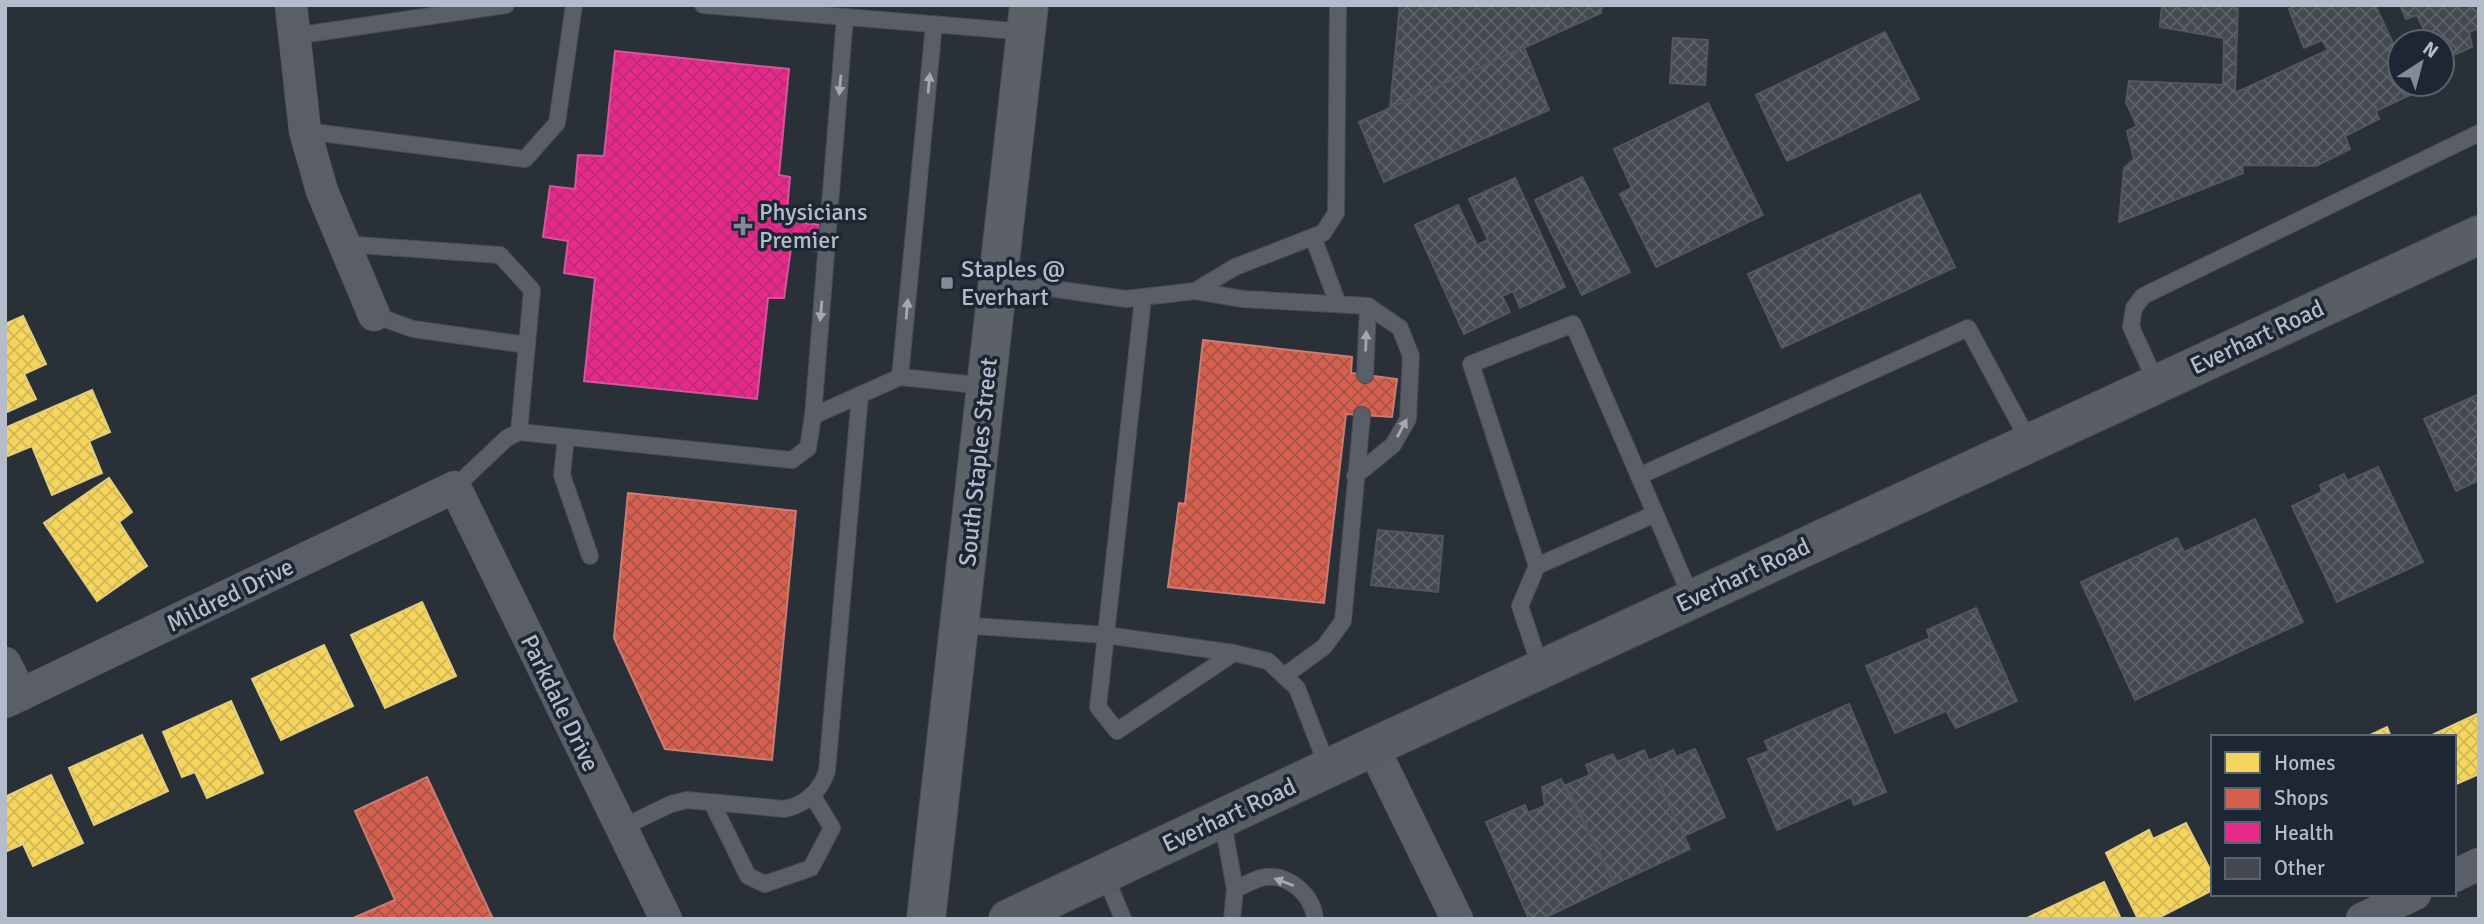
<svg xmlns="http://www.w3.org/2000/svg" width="2484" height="924" viewBox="0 0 2484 924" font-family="Signika,sans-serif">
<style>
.homes{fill:url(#homes-cross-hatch);stroke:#e2ce7d;stroke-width:2}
.shops{fill:url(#shops-cross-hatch);stroke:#cc7c72;stroke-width:2}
.health{fill:url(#health-cross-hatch);stroke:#d8559d;stroke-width:2}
.building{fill:url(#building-cross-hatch);stroke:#52575f;stroke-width:2}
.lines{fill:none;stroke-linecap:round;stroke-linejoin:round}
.service-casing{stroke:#484c53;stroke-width:18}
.minor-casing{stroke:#484c53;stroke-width:33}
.secondary-casing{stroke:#484c53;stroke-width:40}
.primary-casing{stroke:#484c55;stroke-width:40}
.service{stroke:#5a5e66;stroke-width:16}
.minor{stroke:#5a5e66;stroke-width:32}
.secondary{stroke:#595d64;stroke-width:38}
.primary{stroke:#5c6168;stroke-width:38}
.oneway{fill:#a2a9b5}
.poi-dot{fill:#848b96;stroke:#1d2633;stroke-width:2.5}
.labels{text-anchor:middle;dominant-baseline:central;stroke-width:7;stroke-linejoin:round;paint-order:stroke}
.poi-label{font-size:24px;fill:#b4bcc9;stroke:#1d2633;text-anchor:start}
.street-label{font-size:24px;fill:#b4bcc9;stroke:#1d2633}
</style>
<defs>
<pattern id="homes-cross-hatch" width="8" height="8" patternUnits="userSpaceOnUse" patternTransform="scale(1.75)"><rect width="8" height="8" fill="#f6d55c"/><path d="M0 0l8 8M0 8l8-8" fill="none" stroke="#d0b656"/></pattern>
<pattern id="shops-cross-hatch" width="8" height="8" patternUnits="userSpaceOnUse" patternTransform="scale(1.75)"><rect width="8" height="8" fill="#d6604d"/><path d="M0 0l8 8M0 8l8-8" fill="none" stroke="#a65448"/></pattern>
<pattern id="health-cross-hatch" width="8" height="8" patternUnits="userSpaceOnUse" patternTransform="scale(1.75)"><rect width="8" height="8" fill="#e7298a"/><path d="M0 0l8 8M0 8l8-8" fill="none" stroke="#bb2d76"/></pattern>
<pattern id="building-cross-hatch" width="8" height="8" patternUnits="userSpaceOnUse" patternTransform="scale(1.75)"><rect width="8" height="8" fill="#444950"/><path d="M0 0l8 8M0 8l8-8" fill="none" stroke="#5d6168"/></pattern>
</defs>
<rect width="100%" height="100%" fill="#2a3038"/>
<g class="homes">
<polygon points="23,316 46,364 24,374 36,399 5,413 5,324"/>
<polygon points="92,390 110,432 89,441 102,473 52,495 32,446 8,456 5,451 5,428"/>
<polygon points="109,478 132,512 119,522 147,566 97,601 44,523"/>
<polygon points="422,602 456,676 385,708 351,635"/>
<polygon points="324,645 353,706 281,740 252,679"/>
<polygon points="231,701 263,773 207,798 195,772 182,777 163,732"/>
<polygon points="2479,713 2479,774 2454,785 2454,737 2428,737"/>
<polygon points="2387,727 2391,737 2366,737"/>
<polygon points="142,735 168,791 94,825 69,768"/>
<polygon points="51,775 83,843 33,866 23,844 5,852 5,797"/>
<polygon points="2186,823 2213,875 2213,890 2156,919 2138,919 2106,853 2149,830 2153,839"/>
<polygon points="2104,882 2121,919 2025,919"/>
</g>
<g class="shops">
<polygon points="1203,340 1352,357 1351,373 1397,379 1392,417 1346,414 1324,603 1168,587 1179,503 1185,504"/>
<polygon points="628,493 796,511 772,760 665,749 614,638"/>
<polygon points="427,777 493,919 351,919 395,900 355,811"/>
</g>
<polygon class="health" points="615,51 789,69 779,175 790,177 786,221 821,225 818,251 791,248 784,298 768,298 757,399 584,381 595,278 564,273 568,241 543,237 550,186 575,189 578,155 604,156"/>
<g class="building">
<polygon points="1400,5 1602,5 1601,13 1390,108"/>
<polygon points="2162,5 2238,5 2235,93 2328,50 2322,40 2304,48 2289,9 2297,5 2375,5 2400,58 2400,84 2412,84 2416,92 2376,111 2379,119 2345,136 2350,149 2316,166 2242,165 2243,173 2119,222 2124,168 2134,159 2127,131 2137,126 2126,102 2129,81 2223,85 2224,38 2160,27"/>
<polygon points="2400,5 2479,5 2479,28 2469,32 2472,47 2442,60 2442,42 2430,42 2417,15 2406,19"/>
<polygon points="1885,32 1919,99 1787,161 1756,95"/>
<polygon points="1673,38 1708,40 1705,85 1670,83"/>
<polygon points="1524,47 1549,110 1384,182 1359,122"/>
<polygon points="1708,103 1763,215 1656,267 1620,194 1632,188 1614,149"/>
<polygon points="1582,177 1630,272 1582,295 1535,200"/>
<polygon points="1515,178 1565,287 1520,308 1513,291 1502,296 1510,312 1464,334 1415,225 1458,205 1477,245 1488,240 1469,199"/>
<polygon points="1920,194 1955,267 1782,348 1748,274"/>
<polygon points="2479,394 2479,480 2456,491 2424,419"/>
<polygon points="2378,467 2423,562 2337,602 2292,506 2322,492 2320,485 2344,474 2347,481"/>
<polygon points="2255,519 2303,622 2135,700 2081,582 2177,538 2184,552"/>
<polygon points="1378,530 1443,536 1438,592 1371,585"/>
<polygon points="1976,608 2017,701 1956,728 1946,711 1895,733 1866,666 1930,638 1927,630"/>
<polygon points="1849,704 1886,792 1854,805 1851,797 1777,830 1748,759 1769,751 1765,741"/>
<polygon points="1695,749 1725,817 1684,836 1648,761 1673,750 1676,757"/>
<polygon points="1644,750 1690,849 1615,884 1566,785 1590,775 1586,765 1613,754 1617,762"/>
<polygon points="1561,779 1615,884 1542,919 1529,919 1486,822 1525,805 1528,813 1545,806 1542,787"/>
</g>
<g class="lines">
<g class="service-casing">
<g id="service">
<polyline points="703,5 1027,32"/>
<polyline points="294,36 506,5"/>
<polyline points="305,131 525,159 557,123 574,5"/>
<polyline points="1313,237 1338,304"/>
<polyline points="343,244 500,255 532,290 519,432"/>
<polyline points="998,281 1126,299 1195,291 1235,267 1323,233 1336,213 1338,5"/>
<polyline points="1195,291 1243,299 1368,306 1400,328 1411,356 1408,419 1393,445 1355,476"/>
<polyline points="1143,298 1098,707 1117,731 1234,653"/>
<polyline points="374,315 413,329 527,345"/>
<polyline points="1365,375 1368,306"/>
<polyline points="900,377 934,24"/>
<polyline points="2157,384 2131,327 2134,308 2143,296 2479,133"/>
<polyline points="813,416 900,377 986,386"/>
<polyline points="566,437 562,475 590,556"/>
<polyline points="455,487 507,438 519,432 792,460 808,448 813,416 845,17"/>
<polyline points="1537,566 1655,514"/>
<polyline points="1692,599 1639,476 1968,328 2030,443"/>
<polyline points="959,625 1106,635 1234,653 1268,661 1297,688 1328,768"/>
<polyline points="1541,669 1520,606 1537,566 1471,364 1573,324 1639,476"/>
<polyline points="1284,676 1324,647 1343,621 1362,415"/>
<polyline points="712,803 748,876 765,884 811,868 832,828 812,795"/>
<polyline points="1222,818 1235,889 1232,919"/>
<path d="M621,828L671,804L687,800L785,809C806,804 820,792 827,771L860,395"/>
<polyline points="1104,873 1123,919"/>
<path d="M1235,889C1244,886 1256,878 1265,877C1290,874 1313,896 1315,919"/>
</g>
</g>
<g class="minor-casing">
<g id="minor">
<polyline points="291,5 305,131 322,191 374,315"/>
<polyline points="5,663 21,695"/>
<polyline points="5,702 455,487 666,919"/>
<polyline points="1373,747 1457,919"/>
<polyline points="2454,876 2479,864"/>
<polyline points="2362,919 2415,894"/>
</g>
</g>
<g class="secondary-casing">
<polyline id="secondary" points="1008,919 1373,747 2479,235"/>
</g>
<g class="primary-casing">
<polyline id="primary" points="926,919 1029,5"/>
</g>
<use href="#service" class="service"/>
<use href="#minor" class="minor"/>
<use href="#secondary" class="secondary"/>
<use href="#primary" class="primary"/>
</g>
<defs><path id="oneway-solid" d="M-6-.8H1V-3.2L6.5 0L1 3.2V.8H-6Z" transform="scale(1.75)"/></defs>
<g class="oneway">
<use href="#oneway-solid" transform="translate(929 83) rotate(-85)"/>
<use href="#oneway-solid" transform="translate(840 85) rotate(95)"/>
<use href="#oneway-solid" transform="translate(907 309) rotate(-85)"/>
<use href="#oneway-solid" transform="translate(821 311) rotate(95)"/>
<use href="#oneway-solid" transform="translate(1366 341) rotate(-88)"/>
<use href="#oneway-solid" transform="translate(1402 428) rotate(-62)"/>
<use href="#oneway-solid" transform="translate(1284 882) rotate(-160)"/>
</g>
<g class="poi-dot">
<path d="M739.5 215.5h7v7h7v7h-7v7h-7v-7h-7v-7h7z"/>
<rect x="940" y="276" width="14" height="14" rx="3.5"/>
</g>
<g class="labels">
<g class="poi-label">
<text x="759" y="212">Physicians<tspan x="759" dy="28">Premier</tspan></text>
<text x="961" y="269">Staples @<tspan x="961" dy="28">Everhart</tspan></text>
</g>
<g class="street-label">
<text transform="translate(2257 337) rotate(-25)">Everhart Road</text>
<text transform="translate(978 462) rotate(-84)">South Staples Street</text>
<text transform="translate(1743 575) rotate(-25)">Everhart Road</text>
<text transform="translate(230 595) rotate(-26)">Mildred Drive</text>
<text transform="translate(560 703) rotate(64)">Parkdale Drive</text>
<text transform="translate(1229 815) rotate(-25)">Everhart Road</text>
</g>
</g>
<rect width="2484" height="924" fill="none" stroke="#b4bcc9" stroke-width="14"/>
<rect x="2211" y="735" width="245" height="161" fill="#1d2633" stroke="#59626f" stroke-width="2"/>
<rect x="2225" y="752" width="35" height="21" fill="#f6d55c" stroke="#59626f" stroke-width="2"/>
<text x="2274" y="770" font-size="21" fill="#b4bcc9">Homes</text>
<rect x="2225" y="788" width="35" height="21" fill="#d6604d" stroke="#59626f" stroke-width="2"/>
<text x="2274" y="805" font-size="21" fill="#b4bcc9">Shops</text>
<rect x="2225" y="822" width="35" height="21" fill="#e7298a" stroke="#59626f" stroke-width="2"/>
<text x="2274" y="840" font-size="21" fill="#b4bcc9">Health</text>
<rect x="2225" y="858" width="35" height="21" fill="#444950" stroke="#59626f" stroke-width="2"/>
<text x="2274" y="875" font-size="21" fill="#b4bcc9">Other</text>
<g transform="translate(2421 63) rotate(36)"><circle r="33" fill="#1d2633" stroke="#59626f" stroke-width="2"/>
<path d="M0-5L12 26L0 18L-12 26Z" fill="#848b96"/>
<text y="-10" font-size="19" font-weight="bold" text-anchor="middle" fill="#b4bcc9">N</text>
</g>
</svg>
